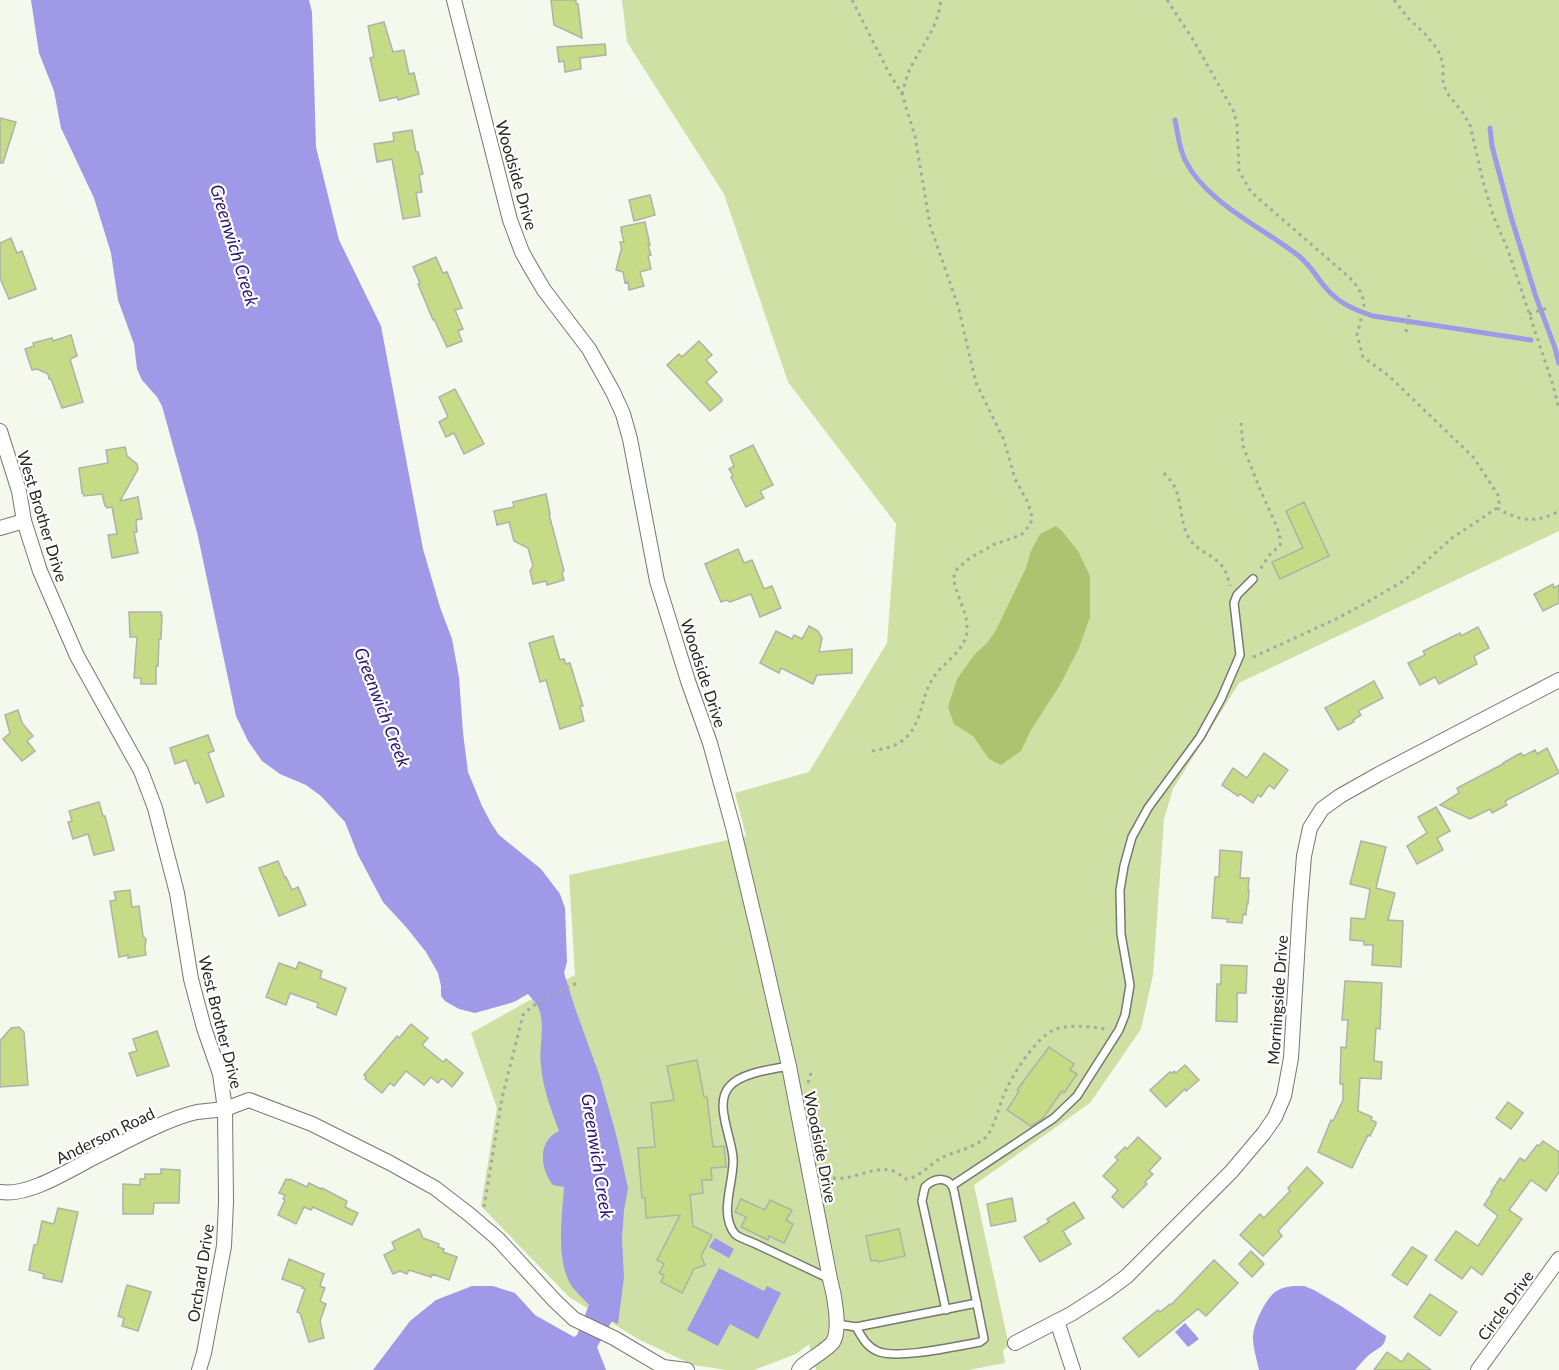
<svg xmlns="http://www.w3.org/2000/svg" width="1559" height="1370" viewBox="0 0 1559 1370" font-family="Lato,sans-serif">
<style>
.green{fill:#cfe0a4}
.forest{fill:#aec36f}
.water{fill:#9f99e7}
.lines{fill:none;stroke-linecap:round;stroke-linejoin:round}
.stream{stroke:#9f99e7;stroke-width:5}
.building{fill:#c5db86;stroke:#afb2a8;stroke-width:1.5}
.lane-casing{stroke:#76796f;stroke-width:10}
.street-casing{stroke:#76796f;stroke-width:16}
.path{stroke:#a6a8a0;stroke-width:3;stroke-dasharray:3 4.5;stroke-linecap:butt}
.lane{stroke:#fff;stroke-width:7}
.street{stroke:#fff;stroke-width:14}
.labels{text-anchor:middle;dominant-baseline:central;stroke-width:4.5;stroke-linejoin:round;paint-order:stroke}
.street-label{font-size:16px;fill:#272824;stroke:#fff}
.water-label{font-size:18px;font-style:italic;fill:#2e1670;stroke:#fff}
</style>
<rect width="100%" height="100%" fill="#f5f8ed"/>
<polygon class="green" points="622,0 1559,0 1559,531 1239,683 1173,789 1164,819 1153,975 1141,1029 1090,1103 974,1185 1009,1346 1003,1350 1005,1363 969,1370 816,1370 809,1344 796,1354 754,1370 727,1370 693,1365 638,1339 569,1297 481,1206 497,1108 471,1033 575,975 569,875 746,836 735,793 809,772 887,643 896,524 788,382 724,194 627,42"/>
<polygon class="forest" points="1056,526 1062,531 1078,551 1090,576 1090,617 1079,648 1060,685 1031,730 1021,751 1001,765 989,759 973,736 954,724 948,707 957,679 975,654 988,642 996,630 1026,568 1031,551 1040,534"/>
<g class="water">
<path d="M31,0H309L312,12L316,147L339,240L381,326L423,549L440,607L452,639L459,677L463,733L468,772L482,806L491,823L499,835L541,869L560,894L565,908L567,962L564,973L575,1008L600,1077L617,1138L628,1188L624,1210L622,1238L624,1277L618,1324L612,1321L597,1347L606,1370H373L410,1321L436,1300L472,1286H493L515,1293L535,1315L574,1337L577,1335L589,1305C584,1299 578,1294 573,1288C555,1263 562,1217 564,1187L553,1185C540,1169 537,1141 559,1131C551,1109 543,1089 541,1066C538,1047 547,1023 537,1005C535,1001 531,998 528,994L514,1002L475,1013L459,1009L445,1001L441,996V986L438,973L426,952L406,927L383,902L358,855L345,822L321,796L306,785L280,774L262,761L248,741L236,716L197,532L162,406L157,397L142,380L137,369L134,344L118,300L111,253L94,198L61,128L54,91L39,53Z"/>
<polygon points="715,1238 734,1249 729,1258 709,1247"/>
<polygon points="719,1268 764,1291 767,1286 781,1293 758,1339 730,1324 718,1346 687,1330"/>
<path d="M1293,1286H1304L1314,1290L1341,1306L1386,1336C1385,1347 1378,1348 1370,1354C1364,1359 1360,1365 1355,1370H1259C1257,1360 1253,1348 1253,1338C1253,1325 1265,1300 1275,1292C1281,1288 1286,1287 1293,1286Z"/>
<polygon points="1185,1323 1199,1339 1188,1347 1175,1332"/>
</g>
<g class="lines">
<g class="stream">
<path d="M1175,120C1178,134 1179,148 1185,160C1206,203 1264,228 1300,257C1311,266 1317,278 1326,288C1338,303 1355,310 1373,316L1531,340"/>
<polyline points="1490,128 1492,146 1511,217 1536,297 1555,348 1559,363"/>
</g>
</g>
<g class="building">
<polygon points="551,0 576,0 576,4 578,4 582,38 554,25"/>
<polygon points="384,22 393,52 404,50 409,74 414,73 419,94 398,100 397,97 380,101 370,58 374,57 368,26"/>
<polygon points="605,44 606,55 580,58 581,69 565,72 564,61 559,62 557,47"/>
<polygon points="0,118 16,122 3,163 0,163"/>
<polygon points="412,130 416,152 418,152 423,174 419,175 422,192 416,193 420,216 403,219 392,159 377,162 374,144 394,141 393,133"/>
<polygon points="650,195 655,215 634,221 629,200"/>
<polygon points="645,222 650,245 648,245 651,255 648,256 651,269 640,272 644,286 629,290 628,282 625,283 623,272 616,270 621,250 622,250 620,242 624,242 621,230 622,229 621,227"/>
<polygon points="11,238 17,253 22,251 36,289 9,299 0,278 0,243"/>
<polygon points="436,257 443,273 447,272 462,308 455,310 463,329 458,331 462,341 447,347 434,319 433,320 418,284 420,283 413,267"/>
<polygon points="71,335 77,356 70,359 83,402 62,408 51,379 49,379 48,374 37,369 32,370 25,349 34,346 33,343 52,338 53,341"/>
<polygon points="699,341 712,355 706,360 717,372 706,382 722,399 722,401 710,411 667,365 679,354 682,357"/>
<polygon points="455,389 484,444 464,454 454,433 446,437 439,422 448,417 439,397"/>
<polygon points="753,445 773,485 760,491 764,498 746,507 731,477 733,476 729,469 734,466 730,456"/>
<polygon points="125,447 127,456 137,464 138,469 120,501 138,497 142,519 136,520 137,532 134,532 138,553 112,558 108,535 117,534 112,507 107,508 106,506 105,506 102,494 84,496 83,493 82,493 79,468 108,463 106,450"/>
<polygon points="546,494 550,514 549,514 564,571 562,573 564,580 547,585 546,581 533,584 530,571 533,566 528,548 514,541 509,522 497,525 494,511 514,507 513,502"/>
<polygon points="1304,502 1329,556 1280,579 1272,562 1303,548 1286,511"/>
<polygon points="738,549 744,563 752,560 764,589 772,586 781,608 760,617 751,594 730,602 726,600 721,602 705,564"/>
<polygon points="1553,584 1554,588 1559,585 1559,603 1543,611 1534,594"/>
<polygon points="129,612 161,612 161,615 162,615 161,639 159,639 158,666 156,666 156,684 141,684 141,678 134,678 137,637 130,637"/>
<polygon points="809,626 818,631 822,638 819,652 852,649 852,673 817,675 813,684 781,668 779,673 760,663 776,631 792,639 794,635 802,639"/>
<polygon points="1478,627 1489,648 1474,656 1477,664 1439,684 1435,677 1420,685 1408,663 1425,655 1423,651 1460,633 1461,636"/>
<polygon points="553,636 560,660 564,659 566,664 570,663 583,706 580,706 584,721 560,729 546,680 540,682 529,643"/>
<polygon points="1374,681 1383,698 1358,711 1361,715 1353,720 1354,722 1338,730 1325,708"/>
<polygon points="18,710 22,723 33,736 27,741 35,751 22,761 3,739 10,733 5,715"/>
<polygon points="208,735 214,751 208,753 224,796 207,803 199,782 195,784 186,760 175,764 170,748"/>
<polygon points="1547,748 1559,773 1505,801 1507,805 1492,813 1490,809 1470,819 1440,805 1459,793 1457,788 1503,764 1503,763 1519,754 1521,753 1523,756 1535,750 1537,754"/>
<polygon points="1264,753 1288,770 1274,789 1269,785 1261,797 1258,795 1253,803 1240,794 1238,796 1222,785 1233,768 1247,778"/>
<polygon points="99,802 103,816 105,816 114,850 94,855 88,834 73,839 68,822 72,821 69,811"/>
<polygon points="1436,807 1450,831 1437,838 1443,850 1417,864 1407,846 1427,833 1418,817"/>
<polygon points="1361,841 1386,847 1376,888 1395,893 1388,920 1403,921 1401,967 1372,965 1373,945 1364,945 1364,941 1350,940 1351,918 1365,919 1370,889 1350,884"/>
<polygon points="1220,850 1242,852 1240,878 1249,878 1248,890 1249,890 1248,904 1247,904 1246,915 1243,914 1242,923 1227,922 1228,919 1212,918 1215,877 1219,877"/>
<polygon points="278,861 285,878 286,877 292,890 298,887 306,905 279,916 259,868"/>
<polygon points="130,890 132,907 139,906 143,936 146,939 145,947 146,955 128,958 128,955 119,957 110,901 116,900 114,892"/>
<polygon points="299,962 322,971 320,978 346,988 336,1015 317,1007 318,1003 290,993 286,1005 266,997 279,963 296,969"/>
<polygon points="1221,965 1247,966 1246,993 1237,993 1237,1022 1216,1021 1217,984 1221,984"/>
<polygon points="1345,981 1382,983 1380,1029 1376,1028 1374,1061 1382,1062 1381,1079 1360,1078 1358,1111 1372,1117 1371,1120 1376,1122 1376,1124 1370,1136 1368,1135 1352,1168 1318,1152 1331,1120 1333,1121 1343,1100 1343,1084 1340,1084 1341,1047 1346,1048 1348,1020 1342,1020"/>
<polygon points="411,1024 428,1038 422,1045 443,1062 446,1059 463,1073 452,1087 442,1078 438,1083 431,1077 424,1085 406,1071 394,1086 390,1083 382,1093 365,1079 366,1077 364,1075 397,1036 399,1038"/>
<polygon points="19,1027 24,1032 28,1085 0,1087 0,1041 11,1028"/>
<polygon points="157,1031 169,1066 137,1076 129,1053 137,1051 133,1039"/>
<polygon points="1049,1047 1074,1064 1070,1070 1077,1074 1064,1093 1062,1091 1043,1118 1031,1126 1007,1110 1019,1091 1017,1090"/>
<polygon points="697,1060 704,1097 707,1097 713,1147 724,1146 726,1167 711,1168 712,1180 702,1180 703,1193 690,1195 693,1226 712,1235 701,1256 705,1265 694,1269 682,1293 661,1282 664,1275 659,1273 664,1264 657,1260 680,1215 646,1218 645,1198 642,1198 638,1148 655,1147 651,1103 674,1100 667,1066"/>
<polygon points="1185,1065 1199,1080 1186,1091 1185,1089 1166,1107 1150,1090 1170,1072 1172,1073 1174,1071 1176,1073"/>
<polygon points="1508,1102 1523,1113 1511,1129 1496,1118"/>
<polygon points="1138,1137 1161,1158 1149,1171 1153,1174 1145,1182 1147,1184 1123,1208 1112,1197 1118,1190 1103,1176 1118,1160 1115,1157 1125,1147 1127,1149"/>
<polygon points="1543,1141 1559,1152 1559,1172 1546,1191 1531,1180 1509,1210 1522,1219 1482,1275 1471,1267 1462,1279 1435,1260 1456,1231 1478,1246 1498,1216 1484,1205 1492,1193 1491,1192 1500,1178 1504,1181 1520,1158 1525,1161 1537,1145 1539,1146"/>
<polygon points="1307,1167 1323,1183 1278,1231 1282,1236 1263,1256 1240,1235 1260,1214 1264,1218 1290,1191 1288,1188"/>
<polygon points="161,1169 180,1170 179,1203 154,1203 153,1214 123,1214 123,1184 140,1185 140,1179 145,1179 145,1174 161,1174"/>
<polygon points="286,1179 289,1180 290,1179 307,1187 309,1183 321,1189 322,1188 347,1201 345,1207 358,1213 352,1225 313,1207 311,1210 304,1207 296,1224 278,1215 285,1200 283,1199 285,1195 279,1193"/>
<polygon points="1012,1198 1016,1221 991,1226 987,1204"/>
<polygon points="741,1199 765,1210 770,1200 792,1210 786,1220 793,1224 784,1243 769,1236 768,1240 741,1227 746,1217 735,1212"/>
<polygon points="1074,1202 1084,1218 1063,1231 1071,1244 1040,1262 1024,1237 1049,1222 1047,1219"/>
<polygon points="58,1208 78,1212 62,1282 43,1278 44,1274 29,1270 34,1245 37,1245 42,1221 54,1224"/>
<polygon points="419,1229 423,1238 439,1244 438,1247 444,1249 443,1252 457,1257 449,1280 432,1274 431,1277 409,1270 407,1274 400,1271 393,1274 384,1255 395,1249 392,1242"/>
<polygon points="899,1229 905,1256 878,1262 877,1260 871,1261 866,1236"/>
<polygon points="1412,1247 1427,1256 1407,1285 1392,1275"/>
<polygon points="1251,1251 1264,1264 1252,1277 1239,1264"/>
<polygon points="289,1259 324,1274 320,1286 325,1288 320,1301 326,1304 320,1321 324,1338 309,1342 300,1313 297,1312 305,1289 302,1288 303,1287 282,1279"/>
<polygon points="1214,1260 1238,1283 1206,1316 1198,1309 1139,1357 1123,1338 1158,1310 1160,1312 1170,1304 1171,1305"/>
<polygon points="127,1285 151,1292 138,1331 122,1326 124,1318 118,1316"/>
<polygon points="1430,1294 1457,1312 1440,1336 1414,1317"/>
<polygon points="1387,1352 1402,1362 1408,1353 1431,1370 1374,1370"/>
</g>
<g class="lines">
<g class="lane-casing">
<g id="lane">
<path d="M789,1066C772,1069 740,1073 729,1087C714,1104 732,1138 733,1158C735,1180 718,1213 735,1234C739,1238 750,1241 756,1244C781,1256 805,1267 830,1279"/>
<polyline points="953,1185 1054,1118 1077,1096 1119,1030 1125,1015 1130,985 1121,934 1120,890 1124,866 1132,837 1148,808 1200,737 1221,699 1240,655 1234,603 1237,595 1253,579"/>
<polyline points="837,1324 856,1327 977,1303"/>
<path d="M856,1327C862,1337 866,1346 877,1351C897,1360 957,1346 980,1342L984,1339L954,1191C950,1176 935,1177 925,1187L922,1201L946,1310"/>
</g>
</g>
<g class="street-casing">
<g id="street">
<path d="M454,0L510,220L522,252L531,268L544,290L589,349L613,392L623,414L630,439L657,581L688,681L710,743L733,827L763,953L789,1066L830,1279C834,1293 841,1329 833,1342C828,1349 809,1360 802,1366L799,1370"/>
<polyline points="0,431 19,491 24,521 40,571 77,656 141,771 155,808 177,893 191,979 204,1028 220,1074 225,1109 249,1100 312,1124 390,1163 435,1188 470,1215 498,1239 555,1301 574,1319 614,1338 663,1367 687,1370"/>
<polyline points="0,528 24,521"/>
<path d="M0,1192C31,1197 75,1166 103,1153C129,1140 169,1118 197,1112C206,1111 215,1110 225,1109L226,1202L224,1246L204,1353L199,1370"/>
<polyline points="1057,1321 1073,1370"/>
<polyline points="1015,1343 1071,1314 1104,1293 1127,1276 1231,1172 1264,1133 1275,1117 1284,1096 1291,1058 1300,906 1304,856 1310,828 1322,809 1340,796 1379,774 1559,680"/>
<polyline points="1478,1370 1559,1259"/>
</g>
</g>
<g class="path">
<path d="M852,0L888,71L902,94L915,136L930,225L958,306L976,383L1004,440L1015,479L1027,501L1031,512L1032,519L1030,525L1021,535L995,544L970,558L957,569L954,576V581C957,597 968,613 967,630C966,651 943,662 933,678C920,698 923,724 903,740C894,748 880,749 868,752"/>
<polyline points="1167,0 1192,38 1233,110 1237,124 1239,171 1251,192 1350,278 1359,289 1363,299 1364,306 1357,335 1363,357 1389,376 1474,458 1498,495 1499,503 1497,508 1452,538 1405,580 1366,603 1336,619 1251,658"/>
<polyline points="1394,0 1409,19 1426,35 1438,50 1443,63 1443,83 1447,93 1463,113 1470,125 1483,181 1493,215 1508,250 1553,385 1559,410"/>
<path d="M902,94C904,87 906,78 909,71C921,45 937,31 941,0"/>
<polyline points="1529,314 1550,307"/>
<polyline points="1406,332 1409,315"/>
<polyline points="1241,423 1243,446 1259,487 1277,527 1281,541 1280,546 1271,553 1259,571"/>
<path d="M1164,473C1168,478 1173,482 1175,488C1182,503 1180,523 1189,538C1197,552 1216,555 1224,569C1227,574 1229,581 1230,586"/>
<path d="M1497,508C1519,521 1536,524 1559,511"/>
<polyline points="808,1083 811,1073"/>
<path d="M826,1175C846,1186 868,1166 890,1170C896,1171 901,1176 906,1179C919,1178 929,1165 941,1158C955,1151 976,1148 987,1136C995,1125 998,1109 1003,1097C1010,1078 1036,1036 1056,1029C1072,1024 1090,1027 1107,1029"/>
<path d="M484,1207L502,1098L523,1015C535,1001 563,989 580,982"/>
</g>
<use href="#lane" class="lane"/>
<use href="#street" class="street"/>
</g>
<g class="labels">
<g class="street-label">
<text transform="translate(517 175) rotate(74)">Woodside Drive</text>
<text transform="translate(43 516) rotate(73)">West Brother Drive</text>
<text transform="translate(704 673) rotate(72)">Woodside Drive</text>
<text transform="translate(1277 1000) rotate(-86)">Morningside Drive</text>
<text transform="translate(221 1022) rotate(76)">West Brother Drive</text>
<text transform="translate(105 1135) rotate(-26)">Anderson Road</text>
<text transform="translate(821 1147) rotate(79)">Woodside Drive</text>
<text transform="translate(200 1273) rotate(-81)">Orchard Drive</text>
<text transform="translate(1505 1305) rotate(-54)">Circle Drive</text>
</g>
<g class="water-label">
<text transform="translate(235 245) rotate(73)">Greenwich Creek</text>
<text transform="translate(383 707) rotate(69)">Greenwich Creek</text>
<text transform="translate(598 1156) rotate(81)">Greenwich Creek</text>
</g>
</g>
</svg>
